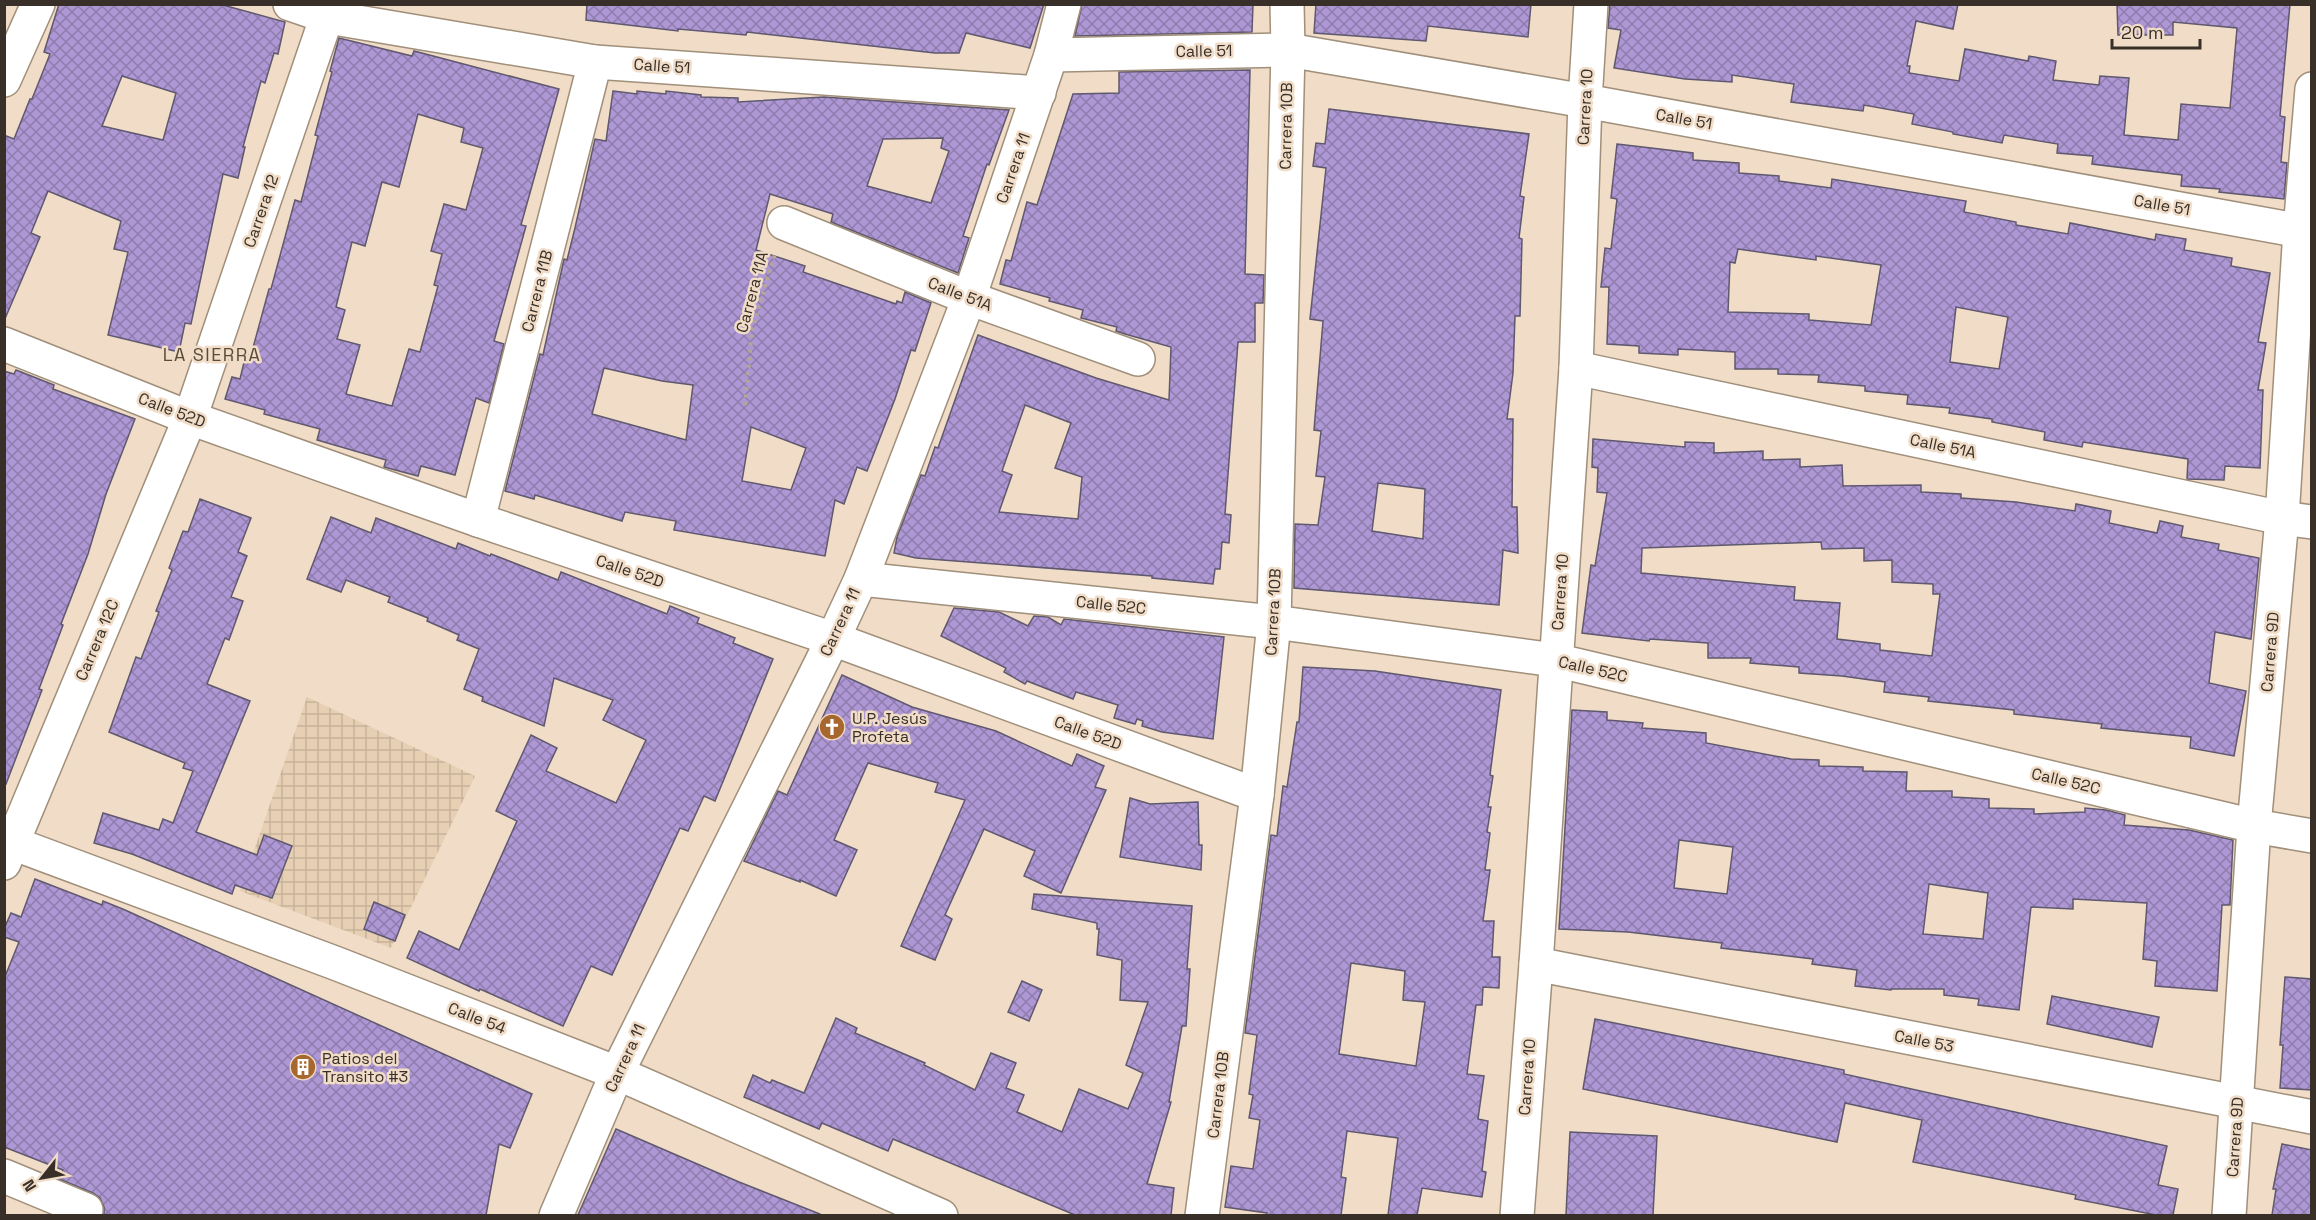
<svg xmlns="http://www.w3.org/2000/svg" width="2316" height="1220" viewBox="0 0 2316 1220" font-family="'Space Grotesk',sans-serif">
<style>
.industrial{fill:url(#industrial-grid)}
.building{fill:url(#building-cross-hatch);stroke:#5f586e;stroke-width:1.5;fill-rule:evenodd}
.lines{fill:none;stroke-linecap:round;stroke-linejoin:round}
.minor-casing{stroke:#a08f7a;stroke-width:36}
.path{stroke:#b6a695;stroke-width:4;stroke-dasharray:3 4.5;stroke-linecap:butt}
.minor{stroke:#fff;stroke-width:33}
.labels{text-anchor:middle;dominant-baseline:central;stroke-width:5;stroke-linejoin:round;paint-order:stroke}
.street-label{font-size:16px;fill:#383028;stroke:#f0dcc7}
.poi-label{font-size:16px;fill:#383028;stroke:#f0dcc7;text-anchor:start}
.neighbourhood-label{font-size:18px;letter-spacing:1.5px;fill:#5b4c39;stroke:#f0dcc7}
</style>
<defs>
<pattern id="industrial-grid" width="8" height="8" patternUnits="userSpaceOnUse" patternTransform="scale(1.5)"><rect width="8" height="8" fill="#e7cfb3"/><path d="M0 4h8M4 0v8" fill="none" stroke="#c7b29a"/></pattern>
<pattern id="building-cross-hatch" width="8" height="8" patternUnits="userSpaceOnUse" patternTransform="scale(1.5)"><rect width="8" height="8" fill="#ae97d5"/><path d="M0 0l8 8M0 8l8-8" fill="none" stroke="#8f7cad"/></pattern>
</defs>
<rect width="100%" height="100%" fill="#f0dcc7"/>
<polygon class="industrial" points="307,697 475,776 391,948 240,891"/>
<g class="building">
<path d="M59,4L223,5L285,22L278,54L274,53L265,83L261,81L243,147H245L238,178L223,174L191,324L185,323L179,352L108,335L128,252L114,249L121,221L48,191L31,233L40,237L4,321V135L14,139L30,99H32L50,54L44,52ZM122,76L176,93L163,140L102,126Z"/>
<polygon points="587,4 1044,4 1030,48 966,33 959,53 935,53 747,32 746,35 678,29 678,31 586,20"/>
<polygon points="1082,4 1253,4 1252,32 1075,36"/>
<polygon points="1316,4 1531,4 1528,37 1428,26 1426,41 1314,33"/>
<polygon points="1610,4 1958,4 1953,29 1916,21 1907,66 1910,66 1909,73 1959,81 1965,49 2028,61 2029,56 2056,61 2053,80 2099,85 2100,76 2129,78 2124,135 2178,140 2181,104 2230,108 2237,28 2173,22 2173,35 2118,35 2117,4 2290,4 2280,116 2285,117 2281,162 2287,163 2284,199 2219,192 2220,189 2181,186 2182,175 2092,164 2093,156 2057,153 2058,144 2004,135 2002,143 1953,134 1953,132 1912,124 1914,114 1864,105 1863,111 1791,102 1794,84 1732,75 1732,82 1685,79 1614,68 1621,30 1608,28"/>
<path d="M339,38L412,56L414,51L559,89L521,225L526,226L494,341L504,344L489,403L476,398L455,475L421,466L418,476L384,467L386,460L317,440L320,429L264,414L265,410L225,399L232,377L240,379L246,354L251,355L269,289H271L295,200L301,202L318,136L315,135L332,72L330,71ZM418,114L464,128L461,142L483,148L466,210L444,204L431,251L442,254L434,285L438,286L420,352L409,349L392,406L346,394L360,345L337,339L345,310L336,307L352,242L365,246L382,182L399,187Z"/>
<path d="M1250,70L1245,274L1264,275L1263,303H1255V342H1238L1225,514L1231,515L1229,543L1222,542L1220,569H1215L1213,584L1152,578V576L916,558L894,553L897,537L921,475L925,476L935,447L938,448L978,335L1096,378L1169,400L1171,347L1125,334L1116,331L1117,327L1081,318L1083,310L1049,301L1050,298L1000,284L1006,260L1011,261L1027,202L1037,205L1073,94L1119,93V72ZM1025,405L1071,423L1055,468L1082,477L1078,519L999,512L1012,475L1002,471Z"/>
<path d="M613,91L637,94V91L666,94V91L701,95V97L738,98V102L824,97L1009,110L989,165L987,164L963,236L969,238L958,273L831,222L833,214L770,194L756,250L805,266L803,272L896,304L897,301L902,303L905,292L931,303L915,351L911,350L895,399L867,471L857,467L844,504L835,500L825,556L674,530L676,521L625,512L622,521L535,495L534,499L505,491L540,354L543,355L564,259L567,260L575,228L595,139L606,141ZM943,138L941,148L949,151L931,203L867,186L883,139ZM604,368L662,381L693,385L686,440L592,414ZM751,427L806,448L791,490L742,481Z"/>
<path d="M1329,109L1529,134L1520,196L1524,197L1519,238L1522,239L1520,316H1515L1513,373L1507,419H1513L1512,507H1517L1518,553L1503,550L1499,605L1294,588L1295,524L1318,525L1325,477L1316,476L1321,431L1314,430L1323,321L1310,319L1326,168L1313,166L1316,143L1325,144ZM1378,483L1425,489L1423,539L1372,531Z"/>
<path d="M1617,144L1693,153V160L1739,163V173L1779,176V181L1831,188L1832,179L1966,201L1964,212L2016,222V225L2068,234L2070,223L2155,240L2156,234L2186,239L2184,250L2232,258L2231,266L2270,273L2258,342L2266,343L2258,390H2263L2260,468L2225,466L2224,480L2187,479L2188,459L2083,442L2082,447L2044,440L2045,432L1992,422V419L1949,413L1950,408L1907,404L1908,395L1865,391V386L1818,382L1819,375L1778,374V369H1735V352L1678,349V355L1639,353V346L1607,344L1609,287H1601L1605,248L1611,249L1617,199L1611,198ZM1738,249L1816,260V256L1881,265L1871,325L1809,320V314L1728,312L1730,262L1735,263ZM1956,307L2008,317L1999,369L1950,362Z"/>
<polygon points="16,370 54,385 53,389 135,419 106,494 88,554 61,624 63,625 39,689 42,690 6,784 4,783 4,371 14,374"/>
<path d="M1593,439L1685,447V442L1714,443V453L1763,451V460L1800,459V467L1842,465L1843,486L1921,485V492L1961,494V498L2016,502L2075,511L2076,504L2111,511L2109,523L2157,533L2160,521L2183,526L2181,537L2219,544L2218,550L2259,558L2251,639L2215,632L2209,683L2246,691L2234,756L2190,748L2191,737L2101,728L2102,724L2014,714V710L1928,701L1929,697L1884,692L1885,682L1842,676L1799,673V667L1750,663L1751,658H1708V643L1650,639L1649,641L1582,633L1591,565L1595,566L1607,493L1597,492L1598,468L1592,467ZM1821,542L1822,549L1864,548V561L1892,560V582L1933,584V594H1940L1932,656L1880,650V644L1837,639L1840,603L1794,600L1795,587L1641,573L1642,548Z"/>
<polygon points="200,499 251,518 238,552 247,556 231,597 243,601 229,640 225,638 207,684 250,701 196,832 257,855 264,835 292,846 272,898 235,885 232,894 132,854 94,843 103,813 159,830 163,819 173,823 193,771 183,768 185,763 109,732 136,657 141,659 159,612 156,611 172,570 169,568 183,531 188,532"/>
<polygon points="331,517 371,533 376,518 456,549 458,543 490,556 491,554 558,580 561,572 667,614 670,606 699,618 697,623 735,638 733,643 773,659 715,801 704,796 688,831 680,828 612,975 591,966 563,1026 480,989 479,991 407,958 419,931 459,950 517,821 496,811 531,735 557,748 546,771 616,803 646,740 603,720 613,700 554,678 544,726 482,701 483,697 464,689 479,649 457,640 459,635 427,621 428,618 388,602 390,597 346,580 341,592 307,579"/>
<polygon points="954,608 999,612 1028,626 1034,616 1048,617 1061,625 1064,619 1224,637 1213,739 1162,732 1142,726 1143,721 1137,719 1135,724 1114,718 1118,705 1076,692 1073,699 1027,681 1025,684 1004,672 1006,668 941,636"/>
<path d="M1303,667L1375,671L1501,690L1490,775L1493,776L1488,807H1491L1487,832L1490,833L1485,870H1490L1483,921H1494L1492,957H1500L1499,988L1483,987L1482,1005H1476L1467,1074L1484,1076L1478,1119L1488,1121L1482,1171L1486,1172L1482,1197L1422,1188L1417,1215H1388L1398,1138L1347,1131L1341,1177L1346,1178L1341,1215H1267V1213L1225,1207L1231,1166L1253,1169L1260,1120L1249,1118L1253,1095L1249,1094L1257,1035L1245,1033L1271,835L1277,836L1283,786L1287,787L1297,722H1299ZM1351,963L1405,971L1403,1000L1425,1002L1416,1066L1339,1054Z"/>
<polygon points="842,675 912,707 996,731 1072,766 1077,754 1104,766 1095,787 1106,790 1061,893 1024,876 1035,851 984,829 945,915 952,919 935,960 901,946 965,800 935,792 938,783 868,763 834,840 857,850 836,896 800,880 800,882 744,861 778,791 787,795"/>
<path d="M1572,710L1607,712V720L1643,723L1642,728L1706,733V743L1791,759L1819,760V766L1863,767V771L1907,772L1906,791H1952V797L1989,799V808L2034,809V814L2085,812V808L2106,810L2125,815L2124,825L2189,830L2233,840L2230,905H2222L2217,991L2155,986L2157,961L2143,959L2147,903L2073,899V909L2031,907L2019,1010L1978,1005L1979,999L1944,995V989H1891V990L1855,986L1857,970L1812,964L1813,959L1721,948L1722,943L1628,932L1559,929ZM1679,840L1733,847L1727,894L1674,888ZM1929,884L1988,893L1983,939L1923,934Z"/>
<polygon points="1130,798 1150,804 1198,802 1199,845 1202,845 1201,870 1120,857"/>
<polygon points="35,879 102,905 103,901 125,910 532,1094 510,1148 499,1144 486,1215 104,1215 104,1207 100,1198 93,1193 59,1179 63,1170 4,1147 4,979 19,942 4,937 4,929 11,913 21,917"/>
<polygon points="1034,894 1192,906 1187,969 1190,969 1186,1026 1182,1026 1169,1102 1171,1102 1147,1184 1174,1188 1171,1215 1075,1215 893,1139 888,1151 822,1123 819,1129 744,1097 753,1075 770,1083 772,1080 804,1093 836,1018 857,1028 855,1033 925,1063 924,1065 975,1090 991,1053 1016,1063 1006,1088 1024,1095 1017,1112 1062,1132 1079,1089 1128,1109 1143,1073 1126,1065 1148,1002 1120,1000 1122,960 1097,955 1099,929 1097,929 1097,923 1032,909"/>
<polygon points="374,902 405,915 395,941 364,929"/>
<polygon points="2285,977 2312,979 2312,1090 2280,1088 2283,1045 2280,1045"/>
<polygon points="1022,981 1042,990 1029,1021 1008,1012"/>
<polygon points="2052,996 2159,1017 2152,1047 2047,1024"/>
<polygon points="1595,1019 1844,1070 1844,1074 2167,1146 2158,1185 2178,1189 2173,1215 2156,1215 2075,1199 2076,1195 1913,1162 1922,1120 1881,1111 1845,1103 1837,1142 1583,1089"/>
<polygon points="616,1129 739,1182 820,1214 820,1215 578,1215"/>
<polygon points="1570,1132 1657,1136 1653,1215 1566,1215"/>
<polygon points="2282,1144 2312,1150 2312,1215 2272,1215 2276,1189 2273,1189"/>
</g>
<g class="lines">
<g class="minor-casing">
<g id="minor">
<polyline points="290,4 328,17 595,62 1039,93"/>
<polyline points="1051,55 1288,50 1585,101 2312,233"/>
<polyline points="4,80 38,4"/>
<polyline points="784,223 969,298 1138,359"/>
<polyline points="4,344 190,418 478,520 833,639 1257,795"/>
<polyline points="1576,368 2282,518 2312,522"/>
<polyline points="478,520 595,62"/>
<polyline points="861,579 1274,622 1555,660 2254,826 2312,836"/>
<polyline points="4,840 335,963 617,1073 941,1216"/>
<polyline points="4,863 190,418 331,4"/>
<polyline points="1536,964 2312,1117"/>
<polyline points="4,1176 86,1210"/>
<polyline points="556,1216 617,1073 833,639 861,579 969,298 1051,55 1064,4"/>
<polyline points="1202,1216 1257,795 1274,622 1288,50 1287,4"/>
<polyline points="1517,1216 1536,964 1576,368 1585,101 1591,4"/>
<polyline points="2229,1216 2254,826 2282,518 2300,230 2312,89"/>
</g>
</g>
<polyline class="path" points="745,405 752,330 775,254"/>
<use href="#minor" class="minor"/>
</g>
<defs>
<g id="church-disc" transform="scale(1.35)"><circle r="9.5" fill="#a7682f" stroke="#f0dcc7"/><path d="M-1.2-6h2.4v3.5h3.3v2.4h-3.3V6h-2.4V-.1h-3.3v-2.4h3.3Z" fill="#fff"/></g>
<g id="building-disc" transform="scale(1.35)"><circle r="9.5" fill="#a7682f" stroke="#f0dcc7"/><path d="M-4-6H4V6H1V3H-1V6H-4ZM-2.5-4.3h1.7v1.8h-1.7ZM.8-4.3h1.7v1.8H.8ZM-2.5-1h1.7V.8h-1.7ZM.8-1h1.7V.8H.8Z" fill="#fff"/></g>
</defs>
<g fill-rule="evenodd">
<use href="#church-disc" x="832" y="727"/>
<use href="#building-disc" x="303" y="1067"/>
</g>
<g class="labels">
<g class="street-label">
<text transform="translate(1204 51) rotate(-1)">Calle 51</text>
<text transform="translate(662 66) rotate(4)">Calle 51</text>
<text transform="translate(1585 107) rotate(-87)">Carrera 10</text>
<text transform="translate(1684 119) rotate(10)">Calle 51</text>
<text transform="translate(1286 126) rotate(-89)">Carrera 10B</text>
<text transform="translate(1013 168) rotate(-71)">Carrera 11</text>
<text transform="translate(2162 205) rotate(10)">Calle 51</text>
<text transform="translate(261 211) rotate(-71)">Carrera 12</text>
<text transform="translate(537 291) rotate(-76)">Carrera 11B</text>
<text transform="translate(752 292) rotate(-75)">Carrera 11A</text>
<text transform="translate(960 294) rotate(21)">Calle 51A</text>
<text transform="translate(172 410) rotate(21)">Calle 52D</text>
<text transform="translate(1943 446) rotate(12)">Calle 51A</text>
<text transform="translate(630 571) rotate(19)">Calle 52D</text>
<text transform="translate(1560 592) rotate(-86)">Carrera 10</text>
<text transform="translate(1111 605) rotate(6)">Calle 52C</text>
<text transform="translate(1273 612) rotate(-87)">Carrera 10B</text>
<text transform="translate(840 622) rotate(-65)">Carrera 11</text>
<text transform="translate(97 640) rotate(-67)">Carrera 12C</text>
<text transform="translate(2270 652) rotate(-85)">Carrera 9D</text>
<text transform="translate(1593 669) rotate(13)">Calle 52C</text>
<text transform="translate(1088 733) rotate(20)">Calle 52D</text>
<text transform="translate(2066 781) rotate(13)">Calle 52C</text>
<text transform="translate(477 1018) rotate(21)">Calle 54</text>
<text transform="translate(1924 1041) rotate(11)">Calle 53</text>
<text transform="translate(625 1058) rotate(-65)">Carrera 11</text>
<text transform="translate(1527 1077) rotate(-86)">Carrera 10</text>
<text transform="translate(1218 1095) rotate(-83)">Carrera 10B</text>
<text transform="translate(2235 1137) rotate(-86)">Carrera 9D</text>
</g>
<g class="poi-label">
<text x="852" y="718">U.P. Jesús<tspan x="852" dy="18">Profeta</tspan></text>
<text x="322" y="1058">Patios del<tspan x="322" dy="18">Transito #3</tspan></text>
</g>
<g class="neighbourhood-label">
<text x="212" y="354">LA SIERRA</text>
</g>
</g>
<rect width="2316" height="1220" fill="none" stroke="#383028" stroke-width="12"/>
<g transform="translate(42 1178) rotate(239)" stroke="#f0dcc7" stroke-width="4.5" paint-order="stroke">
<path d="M0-4.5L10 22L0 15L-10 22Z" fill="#383028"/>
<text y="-9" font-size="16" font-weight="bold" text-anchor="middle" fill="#383028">N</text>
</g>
<path d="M2112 39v9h88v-9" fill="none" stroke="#383028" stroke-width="3"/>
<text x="2121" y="39" font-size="18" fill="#383028" stroke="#f0dcc7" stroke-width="4.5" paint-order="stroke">20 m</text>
</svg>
